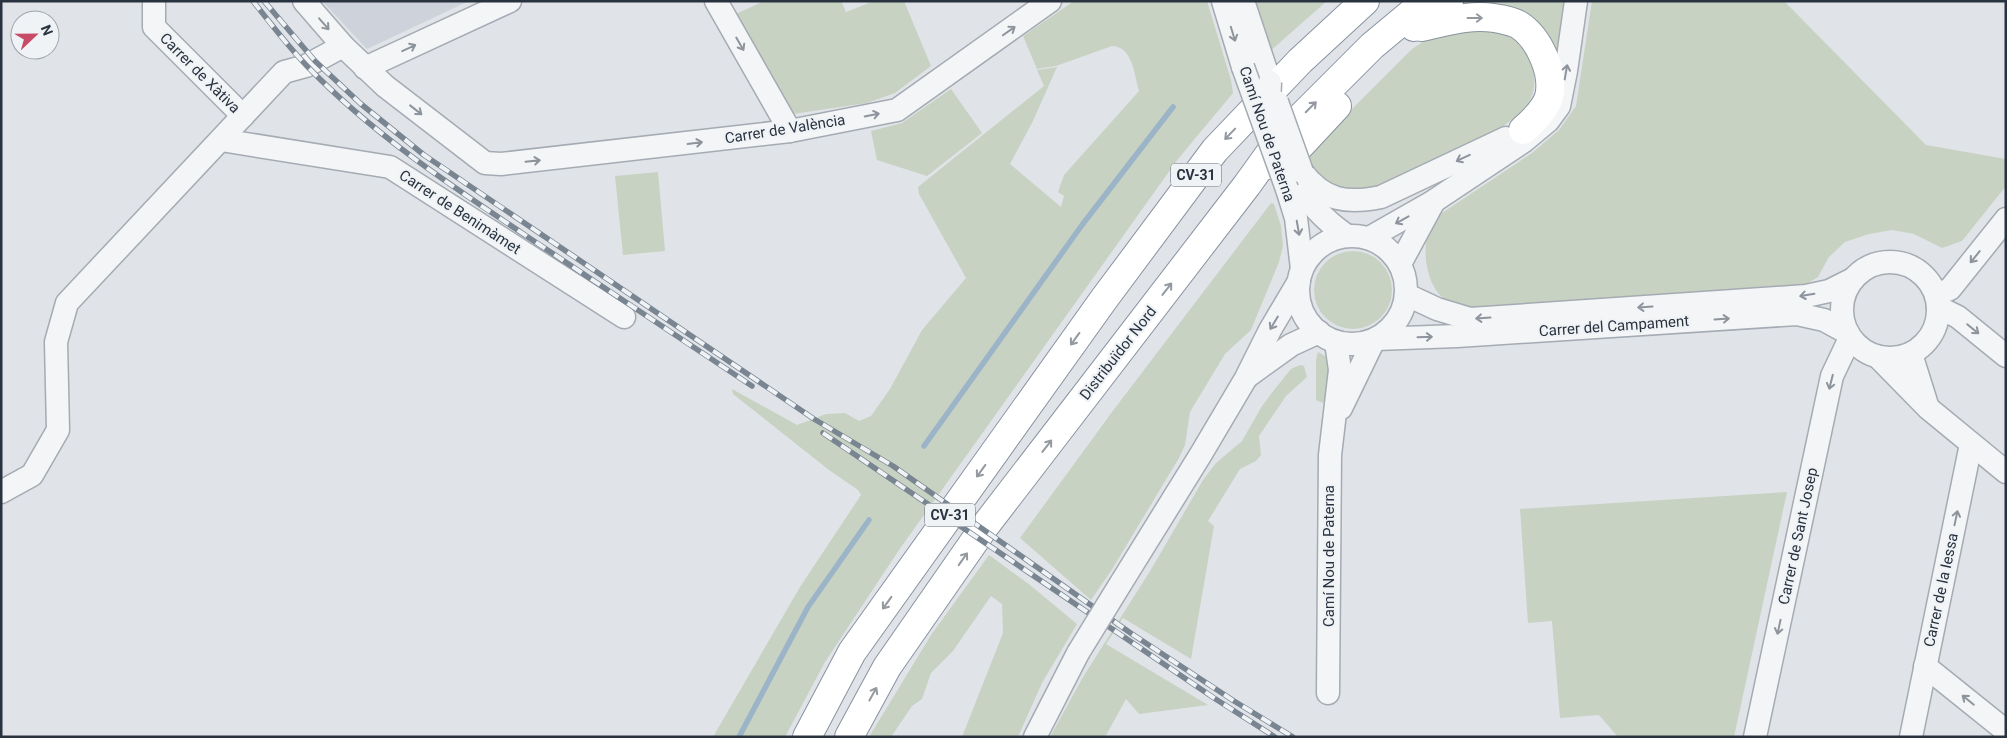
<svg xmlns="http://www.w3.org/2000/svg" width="2007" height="738" viewBox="0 0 2007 738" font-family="Roboto,sans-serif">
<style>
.built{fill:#ced3db}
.green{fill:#c7d2c2}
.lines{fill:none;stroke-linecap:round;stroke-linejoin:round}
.stream{stroke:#9cb4c7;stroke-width:5.5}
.minor-casing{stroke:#a5abb3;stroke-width:25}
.highway-casing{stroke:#88939f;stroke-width:30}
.minor{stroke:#f3f5f7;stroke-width:22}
.highway{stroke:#fff;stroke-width:28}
.rail-casing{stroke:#7a8592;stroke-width:5.5}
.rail{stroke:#f0f3f6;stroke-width:4;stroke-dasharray:11;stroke-linecap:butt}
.minor-bridge-casing{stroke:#a5abb3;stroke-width:25;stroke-linecap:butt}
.minor-bridge{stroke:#f3f5f7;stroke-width:22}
.oneway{stroke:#9499a0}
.oneway2{stroke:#8e949c}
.labels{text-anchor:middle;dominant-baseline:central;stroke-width:4.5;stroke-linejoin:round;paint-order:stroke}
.shield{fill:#f0f3f6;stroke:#656d77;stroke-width:1}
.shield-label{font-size:14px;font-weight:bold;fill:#293340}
.street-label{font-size:15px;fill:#293340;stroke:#f0f3f6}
</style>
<rect width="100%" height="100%" fill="#e0e4e9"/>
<polygon class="built" points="322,1 469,1 367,49"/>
<g class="green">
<polygon points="764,1 841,1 846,12 874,1 904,1 931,66 895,93 867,103 793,114 736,14"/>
<path d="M1074,1H1207L1231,80L1233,93L1178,159L899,550L825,662L785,737H713L800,587L861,495L858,490L829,470L733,394L732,389L797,425L826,414L845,413L859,421L871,416L890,389L922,330L966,278L919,194L918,187L1044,86L1037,70L1057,67L1033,121L1010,164L1061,207L1064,196L1058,192L1064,175L1139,91C1134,74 1133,47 1112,46L1056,66L1037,69L1023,36Z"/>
<polygon points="1253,1 1327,1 1267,54"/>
<polygon points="1457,1 1565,1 1559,58 1551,48 1449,9"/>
<path d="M1592,1H1784L1926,145L2006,159V186L1962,241L1942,248L1914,234L1892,230L1869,234L1845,242L1829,257L1818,277L1803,286L1468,308C1459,306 1450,305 1443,298C1426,284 1421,248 1430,228C1432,224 1436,219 1439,215L1532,153L1559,130L1576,106Z"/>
<path d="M1486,27C1508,34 1530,43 1534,70C1535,81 1535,93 1528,103C1508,131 1462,147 1432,162C1409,173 1381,193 1354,192C1329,191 1324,180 1308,163V153L1412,49L1435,34Z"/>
<polygon points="951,89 982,133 927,176 877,160 871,131 902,123"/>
<polygon points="658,172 665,251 623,255 615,176"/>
<polygon points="1271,203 1274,204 1281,226 1283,246 1279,262 1251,330 1225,354 1190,412 1185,445 1179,458 1111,571 1091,600 1020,538 1112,412"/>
<circle cx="1353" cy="290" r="39"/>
<polygon points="1318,352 1325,356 1332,364 1330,383 1323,403 1316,400 1316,360"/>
<polygon points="1300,365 1304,366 1307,377 1286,396 1259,436 1261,455 1256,461 1240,469 1208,521 1214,526 1191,659 1123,618 1106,644 1208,705 1139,714 1126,699 1105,737 1050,737 1083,677 1152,568 1203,480 1216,463 1242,441 1262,406 1274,390 1291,369"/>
<polygon points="1787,492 1734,737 1618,737 1599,715 1560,718 1552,621 1528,623 1520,509"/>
<polygon points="989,555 1030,585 1077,624 1042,683 1018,737 962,737 1003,633 1002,604 991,596 953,651 931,673 922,699 912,706 891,737 869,737 931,635"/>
</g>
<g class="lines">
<g class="stream">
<polyline points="924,446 1082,225 1173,107"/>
<polyline points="739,737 808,607 869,520"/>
</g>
<g class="minor-casing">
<g id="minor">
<polyline points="154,1 154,27 243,116"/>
<polyline points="304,1 343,46 385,86 485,163 501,164 790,131 897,110 1050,1"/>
<polyline points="716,1 790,131"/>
<polyline points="1223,1 1243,67"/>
<polyline points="1243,1 1270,82"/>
<polyline points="365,68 510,1"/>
<polyline points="221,140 390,167 624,317"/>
<path d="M1302,172C1324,201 1347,204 1381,197L1506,138"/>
<path d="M1294,179C1308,203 1324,220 1346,235"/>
<polyline points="1287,189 1296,218 1302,269"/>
<circle cx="1352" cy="290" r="54"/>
<polyline points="1369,238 1434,201 1524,141 1548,121 1559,106 1566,71 1576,1"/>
<circle cx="1890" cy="310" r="48"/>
<polyline points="1400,264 1434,201"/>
<polyline points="1407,295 1437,309 1470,319 1806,296 1829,291 1853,279"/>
<polyline points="1936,295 1950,289 2006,219"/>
<polyline points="1938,307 1958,317 2006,356"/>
<polyline points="1376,339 1457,336 1797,314 1824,320 1848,333"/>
<polyline points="1911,354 1927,405"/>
<polyline points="1879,358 1928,408 2006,472"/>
<polyline points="1248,376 1291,345 1319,332"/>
<polyline points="1341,408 1374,340"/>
<polyline points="1,492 32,475 58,430 56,342 67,303 284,72 306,66 343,46"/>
<polyline points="1121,583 1201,454 1246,378 1270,330 1299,281"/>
<polyline points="1925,666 2006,731"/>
<polyline points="1328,693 1330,455 1340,370 1336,342"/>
<polyline points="1035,737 1078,653"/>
<polyline points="1755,737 1832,376 1850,338"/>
<polyline points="1911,737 1971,444"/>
</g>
</g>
<g class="highway-casing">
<g id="highway">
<polyline points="1414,27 1449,1"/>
<path d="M1421,27C1445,22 1469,14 1494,18C1501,19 1514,22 1519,25C1539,38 1555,73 1549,97C1545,110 1533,121 1523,130"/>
<polyline points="1275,166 1296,150 1337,106"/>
<polyline points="807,737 852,652 1104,299 1215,150 1300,61 1365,1"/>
<polyline points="849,737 887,667 985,526 1247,185 1283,135 1372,46 1426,1"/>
</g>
</g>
<use href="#minor" class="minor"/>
<use href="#highway" class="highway"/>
<g class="rail-casing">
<g id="rail">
<path d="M253,1C270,23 287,45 306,65C374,136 459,191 540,245C611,292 681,339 752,386"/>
<polyline points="264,1 315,61 361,104 424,155 814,419 893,466 1132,634 1234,701 1293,737"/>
<polyline points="823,433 1214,698 1275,737"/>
</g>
</g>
<use href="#rail" class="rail"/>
<g class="minor-bridge-casing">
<g id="minor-bridge">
<polyline points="1243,67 1287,189"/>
<polyline points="1270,82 1269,106 1275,122"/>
<polyline points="1277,102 1302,172"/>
<polyline points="1078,653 1121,583"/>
</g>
</g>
<use href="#minor-bridge" class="minor-bridge"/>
</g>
<defs><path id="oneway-shaft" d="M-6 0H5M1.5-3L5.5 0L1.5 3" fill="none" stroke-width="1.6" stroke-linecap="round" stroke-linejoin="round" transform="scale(1.25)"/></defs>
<g class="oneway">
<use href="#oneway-shaft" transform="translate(1475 18)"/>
<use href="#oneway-shaft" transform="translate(1311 107) rotate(-45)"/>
<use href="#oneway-shaft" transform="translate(1230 134) rotate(134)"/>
<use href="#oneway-shaft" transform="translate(1167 289) rotate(-52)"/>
<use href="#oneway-shaft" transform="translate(1075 339) rotate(126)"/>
<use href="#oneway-shaft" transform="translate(1047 446) rotate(-52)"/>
<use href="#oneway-shaft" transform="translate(981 471) rotate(126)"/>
<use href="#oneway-shaft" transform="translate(963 559) rotate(-55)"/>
<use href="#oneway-shaft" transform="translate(887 603) rotate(126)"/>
<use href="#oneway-shaft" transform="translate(873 694) rotate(-61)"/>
</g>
<g class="oneway2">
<use href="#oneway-shaft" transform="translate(324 24) rotate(49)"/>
<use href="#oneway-shaft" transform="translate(1009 31) rotate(-35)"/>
<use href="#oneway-shaft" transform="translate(1233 34) rotate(73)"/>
<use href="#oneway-shaft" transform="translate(740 44) rotate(60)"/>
<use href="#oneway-shaft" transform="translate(409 48) rotate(-25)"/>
<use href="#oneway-shaft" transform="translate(1566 72) rotate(-80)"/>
<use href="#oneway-shaft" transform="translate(416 110) rotate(38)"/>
<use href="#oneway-shaft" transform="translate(872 115) rotate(-11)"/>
<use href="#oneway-shaft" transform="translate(695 143) rotate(-7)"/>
<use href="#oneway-shaft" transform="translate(1463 158) rotate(155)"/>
<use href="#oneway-shaft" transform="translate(533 161) rotate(-6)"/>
<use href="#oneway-shaft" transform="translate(1402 220) rotate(151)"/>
<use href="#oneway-shaft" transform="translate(1298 228) rotate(80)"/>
<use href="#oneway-shaft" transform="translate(1975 257) rotate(129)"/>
<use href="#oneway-shaft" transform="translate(1807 295) rotate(171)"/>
<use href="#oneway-shaft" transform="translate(1645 307) rotate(176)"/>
<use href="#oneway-shaft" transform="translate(1483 318) rotate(176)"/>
<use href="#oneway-shaft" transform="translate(1722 319) rotate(-4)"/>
<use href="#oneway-shaft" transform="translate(1274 323) rotate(121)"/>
<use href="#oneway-shaft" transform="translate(1973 329) rotate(39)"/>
<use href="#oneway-shaft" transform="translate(1425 337) rotate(-2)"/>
<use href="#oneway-shaft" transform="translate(1831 382) rotate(104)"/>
<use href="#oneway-shaft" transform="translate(1956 518) rotate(-78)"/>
<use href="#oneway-shaft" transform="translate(1779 627) rotate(102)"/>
<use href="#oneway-shaft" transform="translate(1968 700) rotate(-141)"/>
</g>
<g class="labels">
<g class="shield">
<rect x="1171" y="163.5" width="50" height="23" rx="4"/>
<rect x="925" y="503.5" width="50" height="23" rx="4"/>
</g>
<g class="shield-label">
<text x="1196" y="175">CV-31</text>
<text x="950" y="515">CV-31</text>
</g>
<g class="street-label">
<text transform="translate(200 73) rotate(45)">Carrer de Xàtiva</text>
<text transform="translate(785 129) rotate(-9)">Carrer de València</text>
<text transform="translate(1267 134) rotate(71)">Camí Nou de Paterna</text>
<text transform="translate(460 212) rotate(33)">Carrer de Benimàmet</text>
<text transform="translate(1614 326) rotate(-4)">Carrer del Campament</text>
<text transform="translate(1118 353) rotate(-52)">Distribuïdor Nord</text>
<text transform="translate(1798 536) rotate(-78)">Carrer de Sant Josep</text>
<text transform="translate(1329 556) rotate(-90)">Camí Nou de Paterna</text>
<text transform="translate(1941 590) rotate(-78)">Carrer de la Iessa</text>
</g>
</g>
<rect width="2007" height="738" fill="none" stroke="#293340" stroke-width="5"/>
<g transform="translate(35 35) rotate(68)"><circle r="24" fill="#f0f3f6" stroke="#a0a6ad"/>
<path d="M0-4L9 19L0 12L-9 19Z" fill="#c94a66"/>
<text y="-8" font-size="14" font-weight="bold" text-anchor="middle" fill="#293340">N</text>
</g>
</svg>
